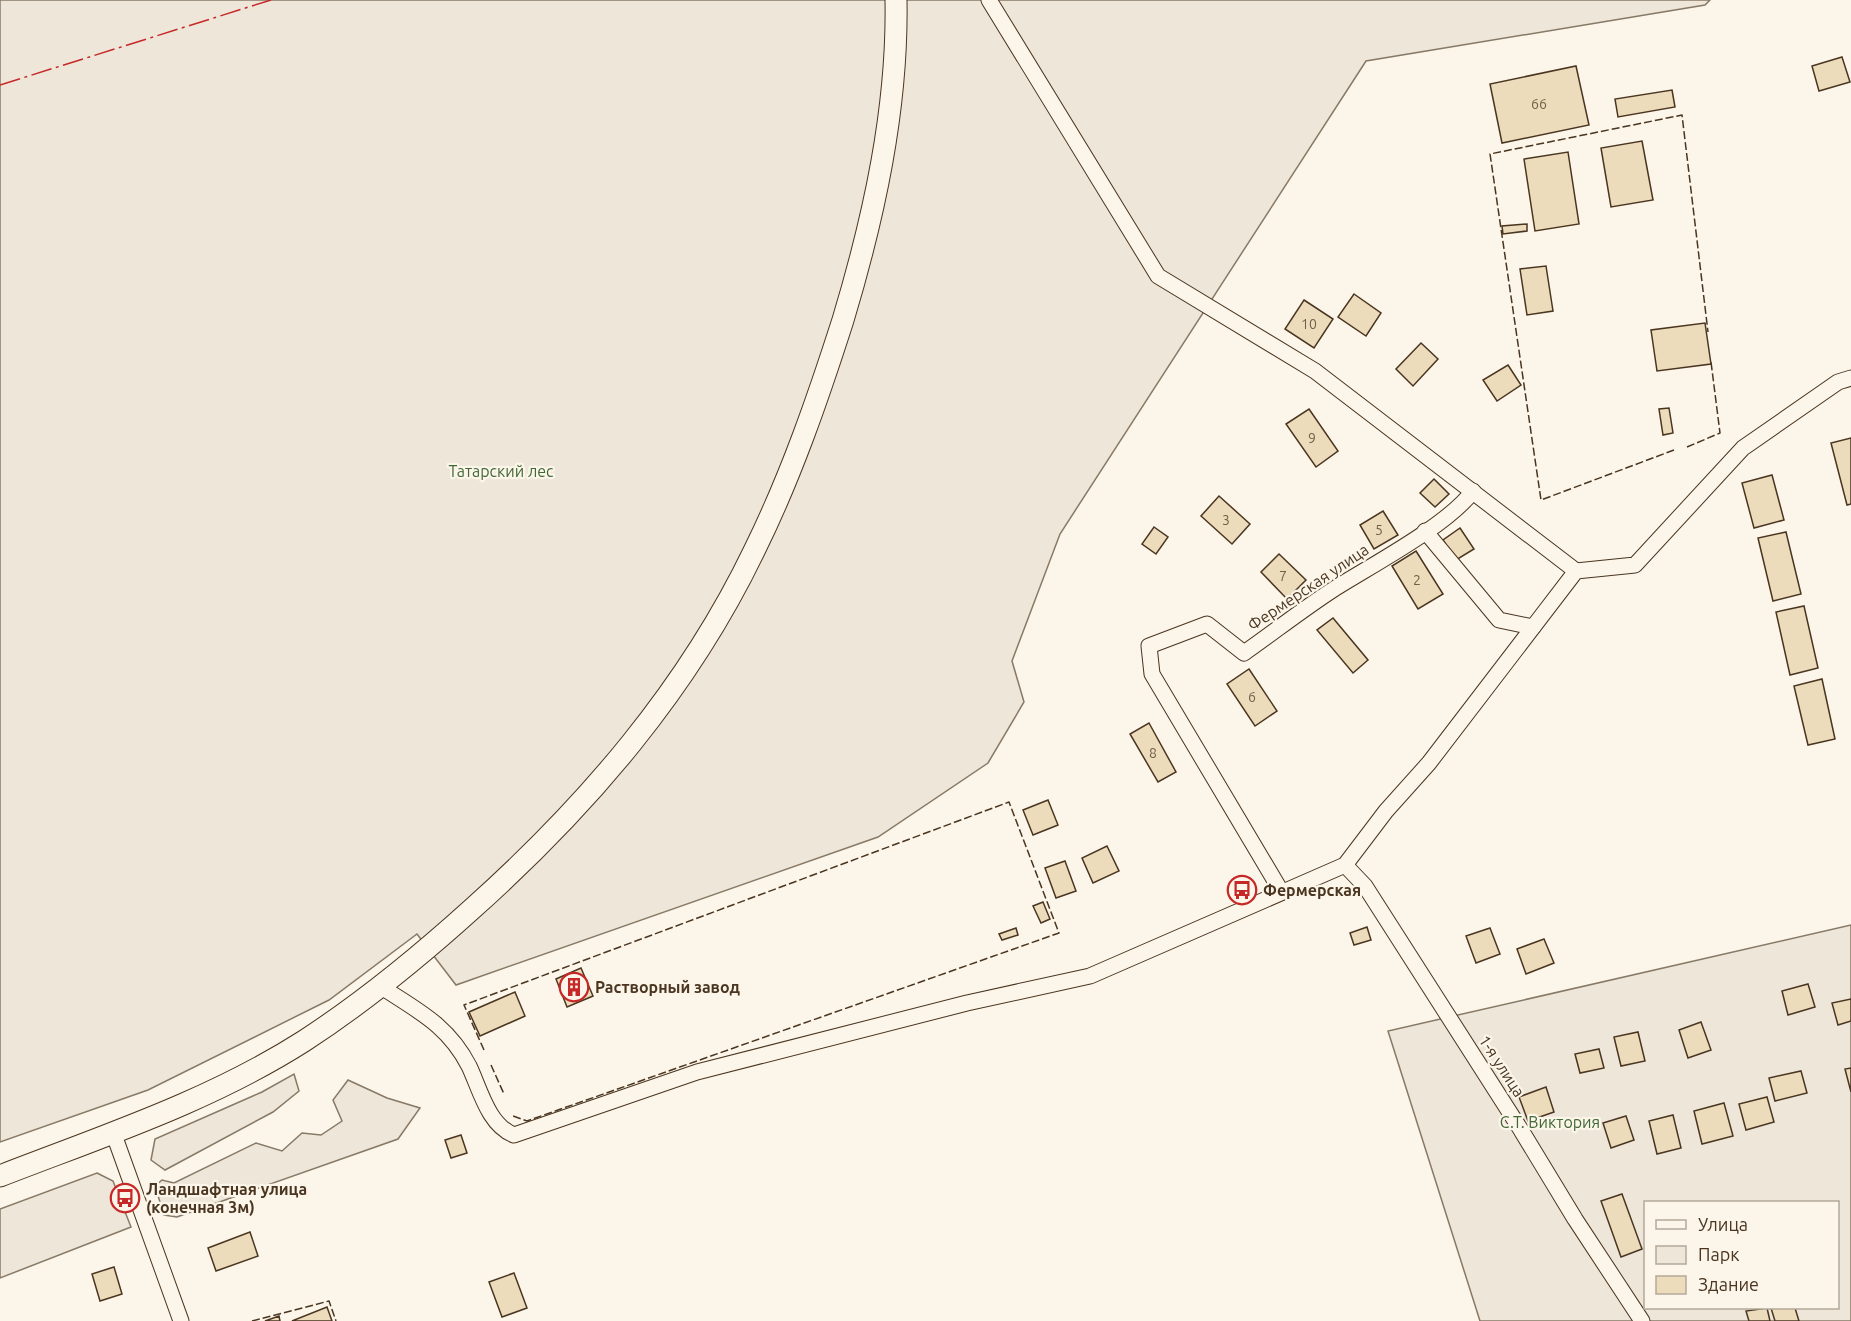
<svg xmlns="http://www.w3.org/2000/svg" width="1851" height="1321" viewBox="0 0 1851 1321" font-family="Ubuntu,sans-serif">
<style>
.green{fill:#ede6d9;stroke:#887966;stroke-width:1.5;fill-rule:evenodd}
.building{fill:#ecdcbc;stroke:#4a3520;stroke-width:1.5}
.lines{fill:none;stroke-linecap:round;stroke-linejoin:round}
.minor-casing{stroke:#4a3520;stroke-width:17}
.secondary-casing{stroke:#4a3520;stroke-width:23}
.minor{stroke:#fbf6e9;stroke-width:15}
.secondary{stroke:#fbf6e9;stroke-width:21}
.fence{stroke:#4a3520;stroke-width:1.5;stroke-dasharray:8 3;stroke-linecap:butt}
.power{stroke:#c62828;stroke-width:1.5;stroke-dasharray:21 4.5 3 4.5;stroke-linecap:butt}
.labels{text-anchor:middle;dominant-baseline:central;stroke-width:4.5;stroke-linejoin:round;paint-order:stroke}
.number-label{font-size:14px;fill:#725f47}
.park-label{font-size:16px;fill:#436837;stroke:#fbf6e9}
.street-label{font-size:16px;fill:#4a3520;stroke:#fbf6e9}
.poi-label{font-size:16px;font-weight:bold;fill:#4a3520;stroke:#fbf6e9;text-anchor:start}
</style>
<rect width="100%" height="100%" fill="#fbf6e9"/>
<g class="green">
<polygon points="0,0 1710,0 1705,5 1366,61 1060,534 1012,661 1024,702 988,763 878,837 456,985 417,934 329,1000 148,1090 0,1142"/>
<path d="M1851,925V1321H1480L1388,1031ZM1646,1202H1838V1308H1646Z"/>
<polygon points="294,1074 299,1091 273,1112 165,1170 151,1160 155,1139 262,1092"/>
<polygon points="348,1080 387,1098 420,1108 398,1139 177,1217 164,1215 155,1186 162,1180 174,1183 256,1143 282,1151 302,1133 321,1135 342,1121 333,1100"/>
<polygon points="97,1173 113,1181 131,1227 0,1278 0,1209"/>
</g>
<g class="building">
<polygon points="1842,57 1850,82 1819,91 1812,66"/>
<polygon points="1576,66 1589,125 1502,143 1490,84"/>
<polygon points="1672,90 1675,107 1618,117 1615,99"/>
<polygon points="1642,141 1653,200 1611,207 1601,148"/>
<polygon points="1568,152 1579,224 1535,231 1524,159"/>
<polygon points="1527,224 1527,231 1503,234 1502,226"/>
<polygon points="1546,266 1553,311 1527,315 1520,269"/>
<polygon points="1354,294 1381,313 1366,336 1338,317"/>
<polygon points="1304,300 1333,319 1314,348 1285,329"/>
<polygon points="1705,323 1711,364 1657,371 1651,330"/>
<polygon points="1421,343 1438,359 1413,386 1396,369"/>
<polygon points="1508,365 1521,385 1497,401 1483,380"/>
<polygon points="1669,408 1673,433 1663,435 1659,409"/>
<polygon points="1309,409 1338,451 1316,467 1286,424"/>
<polygon points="1851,438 1851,504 1847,505 1831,443"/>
<polygon points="1772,475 1784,520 1754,528 1742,483"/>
<polygon points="1434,479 1449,494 1435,507 1420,493"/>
<polygon points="1219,496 1250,524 1232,544 1201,516"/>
<polygon points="1383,511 1398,535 1374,549 1360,525"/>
<polygon points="1154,527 1168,537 1156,554 1142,544"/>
<polygon points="1460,528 1474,549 1456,560 1443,540"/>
<polygon points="1786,532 1801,594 1773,601 1758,538"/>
<polygon points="1416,551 1443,594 1418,609 1392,566"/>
<polygon points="1279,554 1306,580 1287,599 1261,572"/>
<polygon points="1804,606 1818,668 1790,675 1776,612"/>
<polygon points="1333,618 1368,660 1353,673 1317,630"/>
<polygon points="1249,669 1277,711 1255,726 1227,684"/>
<polygon points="1822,679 1835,739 1808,745 1794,686"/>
<polygon points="1149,723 1176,772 1158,782 1130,734"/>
<polygon points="1048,800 1058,825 1033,835 1023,810"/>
<polygon points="1107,846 1119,871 1093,883 1082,858"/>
<polygon points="1065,861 1076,891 1056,898 1045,868"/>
<polygon points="1043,902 1050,919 1041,923 1033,906"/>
<polygon points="1367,927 1371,940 1354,945 1350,933"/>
<polygon points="1016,928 1018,935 1002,940 999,934"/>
<polygon points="1490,928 1500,954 1476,963 1466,936"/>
<polygon points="1544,939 1554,963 1526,974 1517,949"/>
<polygon points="581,968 593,996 567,1007 556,979"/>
<polygon points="1808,984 1815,1007 1788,1015 1782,991"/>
<polygon points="515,992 525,1016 480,1036 469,1012"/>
<polygon points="1851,999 1851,1021 1838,1025 1832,1003"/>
<polygon points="1701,1022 1711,1050 1688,1058 1679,1030"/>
<polygon points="1638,1032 1645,1061 1621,1066 1614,1037"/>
<polygon points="1599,1049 1604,1068 1580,1073 1575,1054"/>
<polygon points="1851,1068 1851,1092 1845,1069"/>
<polygon points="1801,1071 1807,1093 1775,1101 1769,1078"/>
<polygon points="1546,1087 1554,1112 1528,1121 1519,1097"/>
<polygon points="1767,1097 1774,1122 1746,1130 1739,1104"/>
<polygon points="1724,1103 1733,1136 1702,1144 1694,1111"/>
<polygon points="1673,1115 1681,1148 1657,1154 1649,1121"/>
<polygon points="1626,1116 1634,1140 1611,1148 1603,1123"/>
<polygon points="461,1135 467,1153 451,1158 445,1140"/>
<polygon points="1622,1194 1642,1249 1621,1257 1601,1201"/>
<polygon points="250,1232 258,1256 216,1271 208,1248"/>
<polygon points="114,1267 122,1294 100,1301 92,1274"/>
<polygon points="514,1273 527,1308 502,1317 489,1282"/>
<polygon points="327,1307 332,1321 292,1321"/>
<polygon points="1767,1308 1770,1321 1749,1321 1746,1311"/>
<polygon points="1771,1308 1795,1308 1799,1321 1775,1321"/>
<polygon points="279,1316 280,1321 265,1321"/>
</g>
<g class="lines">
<g class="minor-casing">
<g id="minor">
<polyline points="989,0 1158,276 1315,371 1576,571"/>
<polyline points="1425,531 1499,620 1533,627"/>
<polyline points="1345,865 1365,886 1521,1130 1575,1219 1642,1321"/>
<path d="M1281,891L1152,674L1149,646L1207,624L1244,653C1274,632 1303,609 1334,589C1372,565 1448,525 1473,491"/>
<path d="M380,986C418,1011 448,1025 469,1066C480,1089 488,1125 514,1135L697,1072L967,1003L1090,976L1345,865L1386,811L1429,763L1576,571L1635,565L1743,448L1838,382L1851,378"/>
<polyline points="113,1132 181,1321"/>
</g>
</g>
<g class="secondary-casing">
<path id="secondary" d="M0,1176C103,1136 210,1101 304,1041C364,1002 420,956 472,909C587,806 688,689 755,549C791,476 818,398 843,320C874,217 898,108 896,0"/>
</g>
<use href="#minor" class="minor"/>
<use href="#secondary" class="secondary"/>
<g class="fence">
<polyline points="1687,447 1720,433 1711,362"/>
<polyline points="1674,450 1541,500 1490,154 1682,115 1708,332"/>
<polyline points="484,1050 464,1005 1009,802 1059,933 527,1121 513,1116"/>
<polyline points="491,1065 504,1094"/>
<polyline points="252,1321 329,1301 336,1321"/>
</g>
<polyline class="power" points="0,85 271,0"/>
</g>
<defs>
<g id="bus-ring" transform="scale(1.5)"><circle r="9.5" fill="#fbf6e9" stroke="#c62828" stroke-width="1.5"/><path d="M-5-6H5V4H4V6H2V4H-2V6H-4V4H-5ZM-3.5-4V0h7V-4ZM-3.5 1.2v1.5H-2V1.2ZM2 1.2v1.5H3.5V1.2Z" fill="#c62828"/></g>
<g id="building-ring" transform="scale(1.5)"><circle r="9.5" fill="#fbf6e9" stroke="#c62828" stroke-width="1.5"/><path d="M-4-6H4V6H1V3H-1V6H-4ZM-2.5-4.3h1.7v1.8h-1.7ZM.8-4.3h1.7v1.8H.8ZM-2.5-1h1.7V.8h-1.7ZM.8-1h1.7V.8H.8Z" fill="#c62828"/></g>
</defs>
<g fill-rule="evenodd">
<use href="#bus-ring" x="1242" y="890"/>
<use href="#building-ring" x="574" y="987"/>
<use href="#bus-ring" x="125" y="1198"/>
</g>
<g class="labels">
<g class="number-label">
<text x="1539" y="104">66</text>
<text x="1309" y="324">10</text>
<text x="1312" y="438">9</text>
<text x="1226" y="520">3</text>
<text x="1379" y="530">5</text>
<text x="1283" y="576">7</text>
<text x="1417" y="580">2</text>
<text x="1252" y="697">6</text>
<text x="1153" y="753">8</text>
</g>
<g class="park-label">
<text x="501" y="471">Татарский лес</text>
<text x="1550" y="1122">С.Т. Виктория</text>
</g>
<g class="street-label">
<text transform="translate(1308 587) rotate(-34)">Фермерская улица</text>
<text transform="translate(1502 1066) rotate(57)">1-я улица</text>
</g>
<g class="poi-label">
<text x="1263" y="890">Фермерская</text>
<text x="595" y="987">Растворный завод</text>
<text x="146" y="1189">Ландшафтная улица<tspan x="146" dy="18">(конечная 3м)</tspan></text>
</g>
</g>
<rect x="1644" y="1201" width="195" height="108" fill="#fbf6e9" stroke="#b4a999" stroke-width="1.5"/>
<rect x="1656" y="1220" width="30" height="9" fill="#fbf6e9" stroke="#b4a999" stroke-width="1.5"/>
<text x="1698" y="1231" font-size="18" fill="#4a3520">Улица</text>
<rect x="1656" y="1246" width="30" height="18" fill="#ede6d9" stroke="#b4a999" stroke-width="1.5"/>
<text x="1698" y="1261" font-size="18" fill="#4a3520">Парк</text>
<rect x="1656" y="1276" width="30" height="18" fill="#ecdcbc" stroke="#b4a999" stroke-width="1.5"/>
<text x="1698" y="1291" font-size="18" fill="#4a3520">Здание</text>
</svg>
